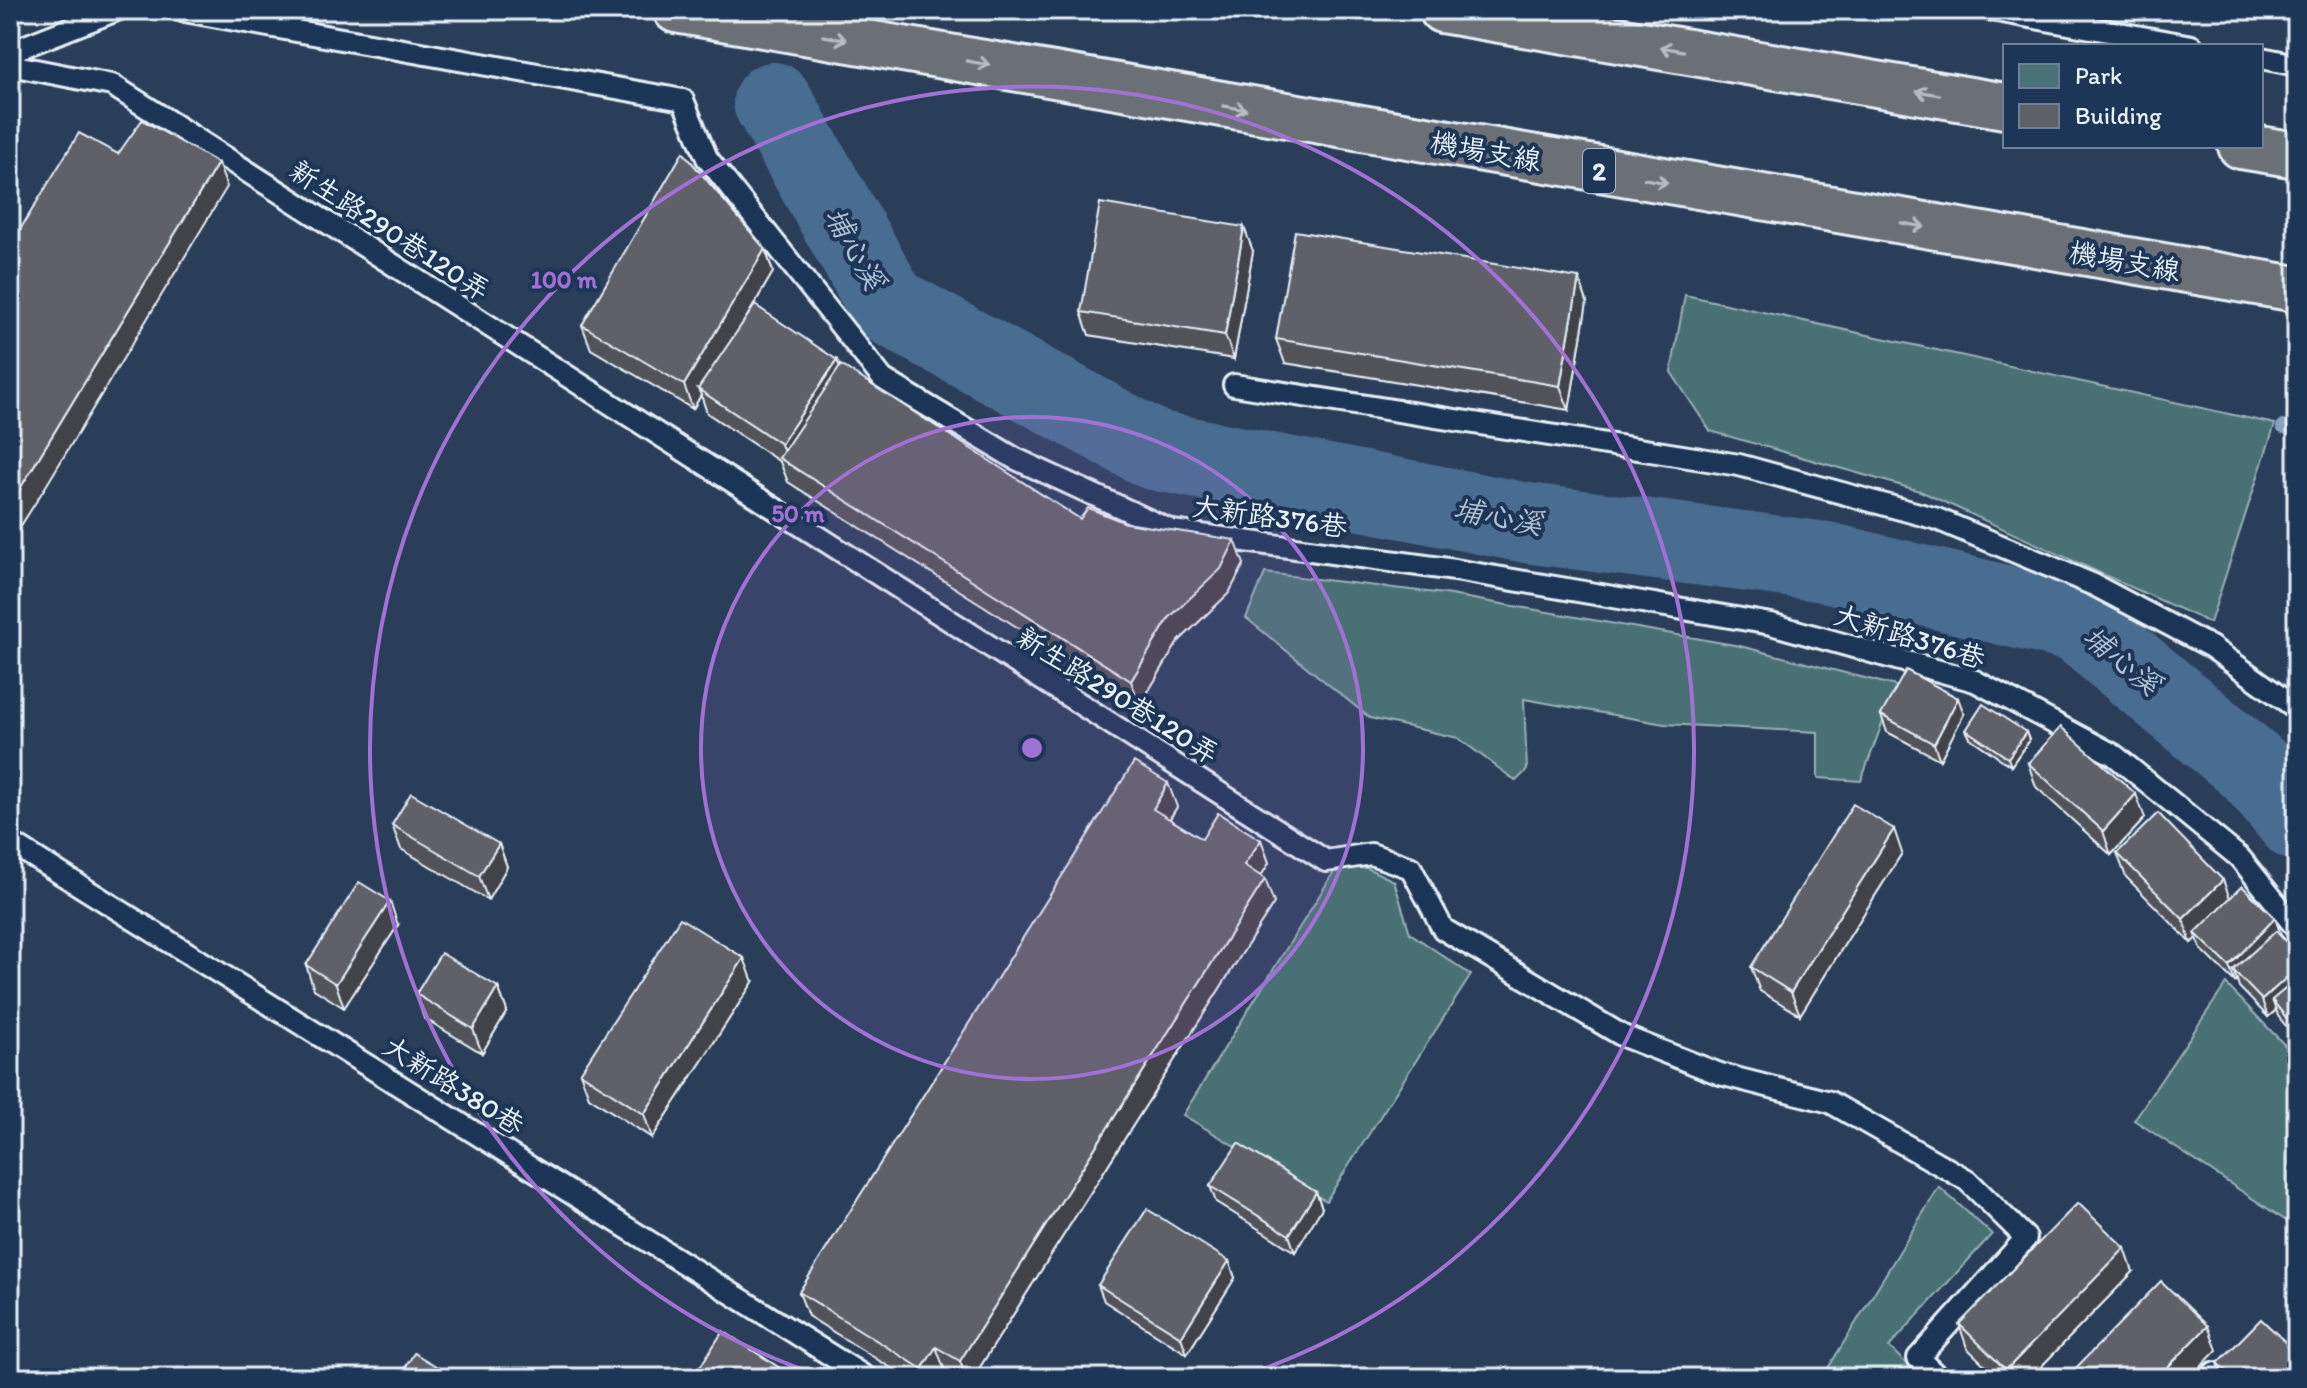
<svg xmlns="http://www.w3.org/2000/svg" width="2307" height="1388" viewBox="0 0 2307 1388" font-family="Itim,'LXGW WenKai TC',sans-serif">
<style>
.green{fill:#4a7175;stroke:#99b1b6;stroke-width:2}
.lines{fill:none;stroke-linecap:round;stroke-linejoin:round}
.stream{stroke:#89a1ba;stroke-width:14}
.river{stroke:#4a6c91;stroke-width:80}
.lane-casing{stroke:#e8f1f8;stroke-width:26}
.highway-casing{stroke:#e8f1f8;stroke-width:50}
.lane{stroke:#1d3557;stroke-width:20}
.highway{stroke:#6b6f75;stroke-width:44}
.wall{fill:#515359;stroke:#e8f1f8;stroke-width:2}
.shaded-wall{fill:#424349;stroke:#e8f1f8;stroke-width:2}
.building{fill:#5e6068;stroke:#e8f1f8;stroke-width:2}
.oneway{stroke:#b6bdc4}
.ring{fill:none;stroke:#a171d3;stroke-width:4}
.labels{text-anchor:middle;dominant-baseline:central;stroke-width:8;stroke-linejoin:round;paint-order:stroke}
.shield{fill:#1d3557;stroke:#abb9c8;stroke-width:2}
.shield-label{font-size:26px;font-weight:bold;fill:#e8f1f8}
.street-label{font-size:28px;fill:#e8f1f8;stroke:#1d3557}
.water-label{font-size:30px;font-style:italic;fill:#b1c2d4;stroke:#1d3557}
.centre{fill:#a171d3;stroke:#1d3557;stroke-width:4}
.ring-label{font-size:24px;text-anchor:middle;font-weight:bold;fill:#a171d3;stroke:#1d3557;stroke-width:8;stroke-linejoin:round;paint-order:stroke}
</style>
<rect width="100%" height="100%" fill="#2a3e5a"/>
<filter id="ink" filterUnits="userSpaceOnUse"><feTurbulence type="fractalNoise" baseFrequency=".0125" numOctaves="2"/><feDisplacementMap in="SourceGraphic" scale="16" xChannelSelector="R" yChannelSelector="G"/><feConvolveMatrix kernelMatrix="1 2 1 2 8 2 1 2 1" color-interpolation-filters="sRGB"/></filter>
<g filter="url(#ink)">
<g class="green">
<polygon points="1685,295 2275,424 2210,623 1920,491 1710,431 1671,372"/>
<polygon points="1265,573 1445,594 1740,646 1896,686 1861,781 1818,778 1818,732 1664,724 1524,699 1527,770 1516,781 1458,738 1370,718 1246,618"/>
<polygon points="1337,867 1367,868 1394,881 1410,933 1471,975 1326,1201 1183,1115"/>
<polygon points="2226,984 2297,1058 2297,1228 2134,1120"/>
<polygon points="1939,1187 1992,1234 1889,1347 1921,1378 1822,1378"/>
</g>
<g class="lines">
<polyline class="stream" points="2283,427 2297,430"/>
<polyline class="river" points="773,102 888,305 1154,450 1527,523 1826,562 2078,623 2253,768 2297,821"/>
<g class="lane-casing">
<g id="lane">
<polyline points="179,10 683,100 707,158 883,379 1014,458 1172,531 1455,570 1771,624 1975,681 2114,755 2240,858 2297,929"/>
<polyline points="1991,10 2192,46"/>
<polyline points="10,52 117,10"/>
<polyline points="2261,58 2297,65"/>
<polyline points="10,65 112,85 1326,861 1371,854 1411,868 1443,929 1623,1036 1720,1074 1830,1102 1967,1180 2026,1238 1918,1358 1939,1378"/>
<polyline points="1234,385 1739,465 1937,519 2094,585 2211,647 2297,709"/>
<polyline points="10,842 867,1378"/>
<polyline points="2210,1378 2214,1373"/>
</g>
</g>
<g class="highway-casing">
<g id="highway">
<polyline points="676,10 2297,289"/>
<polyline points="1442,10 2005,106"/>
<polyline points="2241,146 2297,155"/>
</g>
</g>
<use href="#lane" class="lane"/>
<use href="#highway" class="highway"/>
</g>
<g class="wall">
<polygon points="765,249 773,272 748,315 837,360 840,367 1080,519 1126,523 1244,564 1229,593 1178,642 1140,705 788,482 780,462 707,413 701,395 693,409 591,349 582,325"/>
<polygon points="1253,251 1234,359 1089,335 1081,312"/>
<polygon points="1579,278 1587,302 1569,410 1285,363 1276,339"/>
<polygon points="1964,714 1940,760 1887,732 1881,715"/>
<polygon points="1966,730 2026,732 2029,740 2011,766 1970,738"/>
<polygon points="2028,763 2145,818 2111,855 2036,787"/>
<polygon points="1177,807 1170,819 1202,839 1261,840 1269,863 1261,876 1274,903 973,1378 957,1378 945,1371 940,1378 907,1378 808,1316 799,1292"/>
<polygon points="392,825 499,844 507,867 488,900 401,849"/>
<polygon points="1902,853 1800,1015 1760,991 1751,967"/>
<polygon points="2117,853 2230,898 2281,935 2297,954 2297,1040 2278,1016 2276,1010 2268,1017 2239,987 2237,980 2235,982 2201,949 2197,938 2191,943 2126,877"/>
<polygon points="398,925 344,1008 314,989 306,965"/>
<polygon points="753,982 652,1138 589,1097 580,1073"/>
<polygon points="498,987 507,1011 482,1053 424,1018 416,994"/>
<polygon points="1210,1186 1316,1192 1322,1208 1295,1252 1216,1202"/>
<polygon points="1229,1261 1235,1278 1187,1354 1104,1301 1098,1285"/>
<polygon points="2133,1272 2030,1378 1998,1378 1967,1348 1959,1324"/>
<polygon points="2218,1363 2297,1378 2224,1378"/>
</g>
<g class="shaded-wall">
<polygon points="218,163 227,187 46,486 10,543 10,505"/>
<polygon points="1244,227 1253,251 1234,359 1225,335"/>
<polygon points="765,249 773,272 703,392 698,389 701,395 693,409 684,385"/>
<polygon points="1579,278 1587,302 1569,410 1560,386"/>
<polygon points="837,360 846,384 788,464 781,444"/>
<polygon points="1235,540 1244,564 1229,593 1178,642 1140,705 1131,681 1169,618"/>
<polygon points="1958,698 1964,714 1940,760 1934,744"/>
<polygon points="2026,732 2029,740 2011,766 2008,758"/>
<polygon points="1168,783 1177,807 1161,832 1153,809"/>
<polygon points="2136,794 2145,818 2111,855 2103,831"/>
<polygon points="1894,829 1902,853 1800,1015 1791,992"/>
<polygon points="1261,840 1269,863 1253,889 1244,865"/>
<polygon points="499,844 507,867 488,900 479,876"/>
<polygon points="1265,879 1274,903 973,1378 966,1378 960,1361"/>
<polygon points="2223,880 2232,904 2195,933 2197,938 2191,943 2183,919"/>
<polygon points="390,901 398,925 344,1008 336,984"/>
<polygon points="2275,918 2281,935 2240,977 2233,970 2237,980 2235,982 2229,966"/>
<polygon points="744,958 753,982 652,1138 644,1114"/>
<polygon points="2297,968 2297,990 2272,1000 2276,1010 2268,1017 2262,1000"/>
<polygon points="498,987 507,1011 482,1053 473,1029"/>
<polygon points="1316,1192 1322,1208 1295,1252 1289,1235"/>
<polygon points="2125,1248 2133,1272 2030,1378 2009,1378 2006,1370"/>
<polygon points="1229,1261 1235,1278 1187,1354 1181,1337"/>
<polygon points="2208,1326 2217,1350 2190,1378 2157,1378"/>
<polygon points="936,1347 945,1371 940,1378 925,1378 922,1369"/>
</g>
<g class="building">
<polygon points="142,120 218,163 10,505 10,246 79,133 118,154"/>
<polygon points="683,152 765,249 684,385 582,325"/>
<polygon points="1100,203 1244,227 1225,335 1081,312"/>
<polygon points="1295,231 1579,278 1560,386 1276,339"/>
<polygon points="755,305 837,360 781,444 698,389"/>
<polygon points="841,365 1080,519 1088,508 1126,523 1235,540 1221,569 1169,618 1131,681 779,458"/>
<polygon points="1906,670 1958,698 1934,744 1881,715"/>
<polygon points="1983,704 2026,732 2008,758 1966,730"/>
<polygon points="2061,727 2136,794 2103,831 2028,763"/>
<polygon points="1134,762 1168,783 1153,809 1202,839 1218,813 1261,840 1244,865 1265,879 960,1361 936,1347 922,1369 799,1292"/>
<polygon points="411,793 499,844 479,876 392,825"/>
<polygon points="1853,804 1894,829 1791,992 1751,967"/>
<polygon points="2158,813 2223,880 2183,919 2117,853"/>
<polygon points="359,882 390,901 336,984 306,965"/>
<polygon points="2242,886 2275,918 2229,966 2195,933"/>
<polygon points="680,918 744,958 644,1114 580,1073"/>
<polygon points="2276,931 2297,954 2297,968 2262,1000 2233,970"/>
<polygon points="441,953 498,987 473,1029 416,994"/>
<polygon points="2297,979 2297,1031 2272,1000"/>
<polygon points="1238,1143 1316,1192 1289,1235 1210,1186"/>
<polygon points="2078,1203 2125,1248 2006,1370 1959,1324"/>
<polygon points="1147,1209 1229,1261 1181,1337 1098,1285"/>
<polygon points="2161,1281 2208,1326 2157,1378 2066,1378"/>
<polygon points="2261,1319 2297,1353 2297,1378 2234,1378 2218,1363"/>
<polygon points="723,1331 786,1372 782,1378 693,1378"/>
<polygon points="414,1353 456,1378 399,1378"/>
</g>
<defs><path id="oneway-shaft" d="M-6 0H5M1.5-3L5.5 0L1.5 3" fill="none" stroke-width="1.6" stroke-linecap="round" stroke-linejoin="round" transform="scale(2)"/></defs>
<g class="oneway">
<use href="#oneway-shaft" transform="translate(835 38) rotate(10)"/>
<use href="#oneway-shaft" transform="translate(1672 49) rotate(-170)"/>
<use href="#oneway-shaft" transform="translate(978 63) rotate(10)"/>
<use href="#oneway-shaft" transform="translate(1928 93) rotate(-170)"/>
<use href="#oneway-shaft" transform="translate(1235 108) rotate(10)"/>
<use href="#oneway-shaft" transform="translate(1656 181) rotate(10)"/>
<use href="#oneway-shaft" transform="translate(1913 225) rotate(10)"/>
</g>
</g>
<circle cx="1032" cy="748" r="331" fill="#a171d3" fill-opacity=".12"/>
<g class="ring">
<circle cx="1032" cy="748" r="331"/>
<path d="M827 1378A662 662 0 1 1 1237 1378"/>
</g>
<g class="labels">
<rect class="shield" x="1583" y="149" width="32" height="44" rx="6"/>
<g class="shield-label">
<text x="1599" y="171">2</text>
</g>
<g class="street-label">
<text transform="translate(1486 151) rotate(10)">機場支線</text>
<text transform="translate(390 230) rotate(33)">新生路290巷120弄</text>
<text transform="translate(2125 261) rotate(10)">機場支線</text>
<text transform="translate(1270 516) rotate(8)">大新路376巷</text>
<text transform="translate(1910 636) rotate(17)">大新路376巷</text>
<text transform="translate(1118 695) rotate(32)">新生路290巷120弄</text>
<text transform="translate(454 1085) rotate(32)">大新路380巷</text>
</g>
<g class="water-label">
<text transform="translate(855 248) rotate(60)">埔心溪</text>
<text transform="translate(1498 516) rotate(10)">埔心溪</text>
<text transform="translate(2122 660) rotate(39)">埔心溪</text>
</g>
</g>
<circle cx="1032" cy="748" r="12" class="centre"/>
<g class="ring-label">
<text x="564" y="288">100 m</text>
<text x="798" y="522">50 m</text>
</g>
<rect width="2307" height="1388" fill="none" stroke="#1d3557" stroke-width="40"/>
<rect x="20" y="20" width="2267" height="1348" fill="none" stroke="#e8f1f8" stroke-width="3" filter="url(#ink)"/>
<rect x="2003" y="44" width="260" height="104" fill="#1d3557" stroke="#6e8097" stroke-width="2"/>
<rect x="2019" y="64" width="40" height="24" fill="#4a7175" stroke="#6e8097" stroke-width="2"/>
<text x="2075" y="84" font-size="24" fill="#e8f1f8">Park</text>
<rect x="2019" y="104" width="40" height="24" fill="#5e6068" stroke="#6e8097" stroke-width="2"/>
<text x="2075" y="124" font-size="24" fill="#e8f1f8">Building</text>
</svg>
